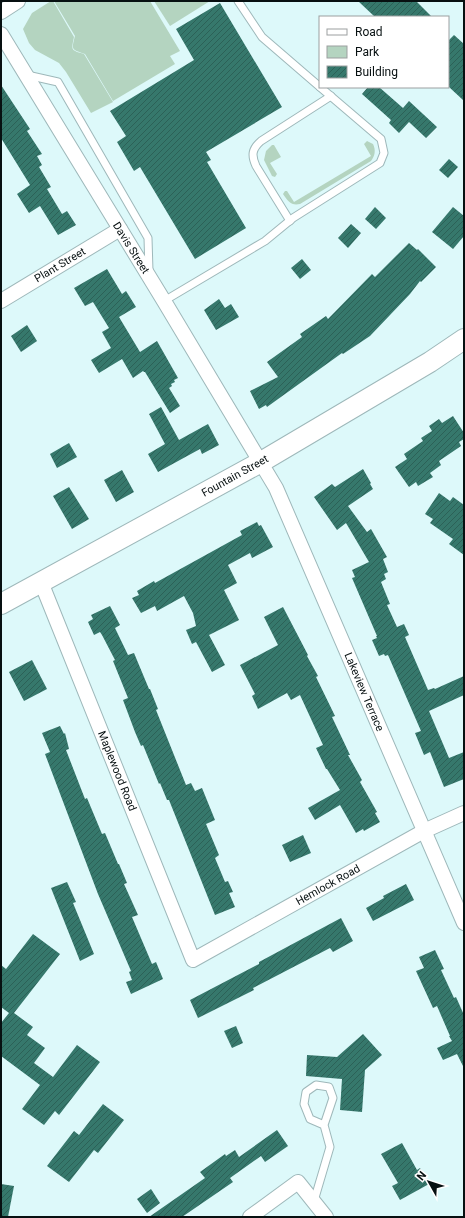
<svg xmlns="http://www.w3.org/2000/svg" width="465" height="1218" viewBox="0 0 465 1218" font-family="Roboto,sans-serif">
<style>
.green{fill:#b4d4c0}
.building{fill:url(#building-hatch)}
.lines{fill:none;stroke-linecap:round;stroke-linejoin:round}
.lane-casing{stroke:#9eb8ba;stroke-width:9}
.street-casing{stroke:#9eb8ba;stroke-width:16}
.secondary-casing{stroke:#9eb8ba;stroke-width:22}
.lane{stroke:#fff;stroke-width:7}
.street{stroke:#fff;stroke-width:14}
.secondary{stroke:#fff;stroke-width:20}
.labels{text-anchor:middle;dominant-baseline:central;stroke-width:3;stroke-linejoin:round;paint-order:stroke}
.street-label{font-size:11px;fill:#071011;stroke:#fff}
</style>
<defs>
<pattern id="building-hatch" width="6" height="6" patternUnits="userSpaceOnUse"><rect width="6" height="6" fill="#36786c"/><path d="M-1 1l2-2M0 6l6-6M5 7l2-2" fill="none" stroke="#2c6157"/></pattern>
</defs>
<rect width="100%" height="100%" fill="#ddf9fa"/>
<g class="green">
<path d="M51,1H53L74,37C71,51 71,50 84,54L113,102L91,113L66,72L59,63L35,50L29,43L23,29L32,13Z"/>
<path d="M54,1H150L180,51L170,56L175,64L113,101L85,54C72,49 71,51 75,36Z"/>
<polygon points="154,1 210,1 170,26"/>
<path d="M367,141L373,144C376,150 375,156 371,161L300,204C291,206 288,201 283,194L285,191H287L294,202L371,156L364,144Z"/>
<polygon points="272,145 274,145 281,157 270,163 277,174 275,177 272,176 264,160 266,151"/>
</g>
<g class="building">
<polygon points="358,1 416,1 432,17 375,17"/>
<polygon points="220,3 282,107 206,152 211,160 207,162 246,228 195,259 140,167 134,171 117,142 126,136 110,111 194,60 176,29"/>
<polygon points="454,35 464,44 464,101 448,86 448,41"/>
<polygon points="1,85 30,129 27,131 42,154 37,156 42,165 39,167 51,187 47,189 62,214 67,211 76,225 58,235 40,206 29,213 17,194 30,185 1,138"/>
<polygon points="368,87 379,87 403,108 409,101 437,127 426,138 409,122 399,133 389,123 391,120 362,94"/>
<polygon points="449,159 458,167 448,178 439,170"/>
<polygon points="375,207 386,218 376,229 365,219"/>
<polygon points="453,207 464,216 464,236 453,249 432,232"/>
<polygon points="351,224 361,233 348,248 338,238"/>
<polygon points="409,243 417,250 418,249 436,267 421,282 420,281 410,294 370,336 343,354 342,353 267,407 266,405 259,409 250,391 278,377 267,362 302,337 300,334 326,316 328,319 372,274 375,277"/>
<polygon points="302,259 311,270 300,279 291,268"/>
<polygon points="107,269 122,294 126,291 136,307 119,317 140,352 157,341 178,378 174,380 175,382 171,384 172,386 169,388 180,406 170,413 145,372 144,372 143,371 133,378 122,359 99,373 91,360 111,348 102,332 109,328 93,302 85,306 74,288"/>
<polygon points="219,299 225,308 231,304 239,317 216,330 204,310"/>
<polygon points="27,325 37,341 21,352 11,336"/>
<polygon points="161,407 179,440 208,424 219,445 202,454 200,449 158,472 148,454 165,444 149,414"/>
<polygon points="453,416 464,433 464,439 459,442 461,446 439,461 441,465 430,473 433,477 418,486 416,482 409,487 395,467 407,459 404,454 423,441 421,438 432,431 429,426 439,419 442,423"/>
<polygon points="69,443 77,457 57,468 50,454"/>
<polygon points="363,469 371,483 370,484 373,489 348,506 367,532 371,529 387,557 383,559 388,572 384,574 386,579 381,582 390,604 387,605 397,627 404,624 409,635 405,637 428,690 434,688 435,689 464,676 464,695 429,711 449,758 464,752 464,779 444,787 430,752 424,755 415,733 421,731 388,655 385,656 384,654 379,656 372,640 377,638 376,636 377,636 352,578 355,577 352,570 369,562 346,523 337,530 314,497 332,484 335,487"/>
<polygon points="122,470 134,492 116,502 104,480"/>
<polygon points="69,487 89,519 72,529 53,496"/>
<polygon points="439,493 450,501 453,497 464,505 464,555 449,544 453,539 430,523 433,519 425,514"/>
<polygon points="257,522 259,526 261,525 273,547 252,558 250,553 228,565 237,583 224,590 239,620 209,635 225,665 212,672 196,642 192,644 186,630 196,626 193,613 184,596 157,611 155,606 141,613 132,598 139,595 137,591 154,581 155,583 242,535 240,531"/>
<polygon points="110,606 120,625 115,628 128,655 134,653 149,689 150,689 158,709 156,710 186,785 191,783 195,791 202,788 215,820 206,824 219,855 215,858 225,882 228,881 233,892 229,893 235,907 215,915 169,800 167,800 160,783 159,784 143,745 141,746 135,732 123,700 128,698 113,661 115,660 102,635 100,632 94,635 88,622 93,619 91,615"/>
<polygon points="283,607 308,655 307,656 318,676 316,677 335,716 332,717 350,755 348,755 362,780 360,782 377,812 375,813 380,822 364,831 363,829 356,833 340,805 315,820 308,808 340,790 327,769 326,769 316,748 323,745 300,695 291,700 287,693 258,709 252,696 255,694 240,665 278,645 264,617"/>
<polygon points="32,660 47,689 24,701 9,672"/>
<polygon points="60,726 64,734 65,733 69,749 66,750 85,799 87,798 102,834 105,833 118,864 119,864 127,883 124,884 138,915 132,917 152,964 156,962 163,979 131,994 126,982 132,980 129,972 131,971 98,894 45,754 50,752 42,733"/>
<polygon points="303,835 311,853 290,862 282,845"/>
<polygon points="67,882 76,902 73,903 94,954 80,961 51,888"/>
<polygon points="406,884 414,900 373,921 366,908 384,898 383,896"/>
<polygon points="341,918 353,941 333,952 330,948 253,988 254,990 198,1018 190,1000 259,964 259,962"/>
<polygon points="33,934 60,954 14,1013 33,1027 27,1035 45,1048 34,1063 53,1077 77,1045 100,1062 59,1115 55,1111 44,1125 22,1109 40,1085 1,1056 1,1023 9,1013 1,1007 1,965 6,969"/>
<polygon points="435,950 444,969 441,970 454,998 456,997 464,1015 464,1068 457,1054 443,1060 437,1048 452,1041 449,1036 450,1036 437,1006 433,1008 416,971 424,968 419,957"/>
<polygon points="236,1026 243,1043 232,1048 224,1031"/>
<polygon points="363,1034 382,1055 365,1070 362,1112 340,1110 342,1079 306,1076 307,1055 337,1057"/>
<polygon points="103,1104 124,1120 98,1153 94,1150 69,1182 47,1166 74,1131 79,1135"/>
<polygon points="277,1130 288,1146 265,1162 261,1156 230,1178 233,1182 182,1217 149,1217 205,1178 200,1172 225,1154 226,1156 235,1150 239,1157"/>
<polygon points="402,1143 417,1170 420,1168 429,1184 400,1200 392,1186 398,1183 381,1154"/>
<polygon points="1,1184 14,1186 8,1217 1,1217"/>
<polygon points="151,1189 160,1203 147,1213 137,1199"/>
</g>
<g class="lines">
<g class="lane-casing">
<g id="lane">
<polyline points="238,1 262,37 320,87"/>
<polyline points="27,75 58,82 148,238 149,271"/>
<path d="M290,221L256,166C251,155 252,149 261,141L331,96"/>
<polyline points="164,301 265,241 293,218 380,163 384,153 381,139 320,87"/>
<polyline points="314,1201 330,1147 324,1125 333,1098 329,1087 316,1085 306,1092 304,1104 310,1119 324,1125"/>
</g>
</g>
<g class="street-casing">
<g id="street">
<polyline points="1,12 18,1"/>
<polyline points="1,34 164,301 276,488 464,923"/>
<polyline points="1,301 120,229"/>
<polyline points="41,582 193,960 424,831 464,813"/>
<polyline points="250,1217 298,1182 326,1217"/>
</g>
</g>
<g class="secondary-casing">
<polyline id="secondary" points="1,604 261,462 430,362 464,339"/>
</g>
<use href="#lane" class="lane"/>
<use href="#street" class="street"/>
<use href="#secondary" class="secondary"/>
</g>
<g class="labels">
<g class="street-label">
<text transform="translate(131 248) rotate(58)">Davis Street</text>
<text transform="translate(60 265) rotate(-31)">Plant Street</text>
<text transform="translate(235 476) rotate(-29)">Fountain Street</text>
<text transform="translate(364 692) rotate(67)">Lakeview Terrace</text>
<text transform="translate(117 771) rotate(68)">Maplewood Road</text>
<text transform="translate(328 885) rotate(-29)">Hemlock Road</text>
</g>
</g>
<rect width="465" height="1218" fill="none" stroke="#071011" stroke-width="4"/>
<rect x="319" y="16" width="130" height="72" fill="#ffffff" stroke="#9c9fa0"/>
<rect x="327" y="29" width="20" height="6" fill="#ffffff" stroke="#9c9fa0"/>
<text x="355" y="36" font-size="12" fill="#071011">Road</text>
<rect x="327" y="46" width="20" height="12" fill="#b4d4c0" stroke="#9c9fa0"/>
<text x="355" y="56" font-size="12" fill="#071011">Park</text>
<rect x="327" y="66" width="20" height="12" fill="url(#building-hatch)" stroke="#9c9fa0"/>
<text x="355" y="76" font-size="12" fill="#071011">Building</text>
<g transform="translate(429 1182) rotate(309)" stroke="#ffffff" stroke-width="3" paint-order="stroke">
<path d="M0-3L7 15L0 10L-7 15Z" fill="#071011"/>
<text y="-6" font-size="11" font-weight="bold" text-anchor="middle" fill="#071011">N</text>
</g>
</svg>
